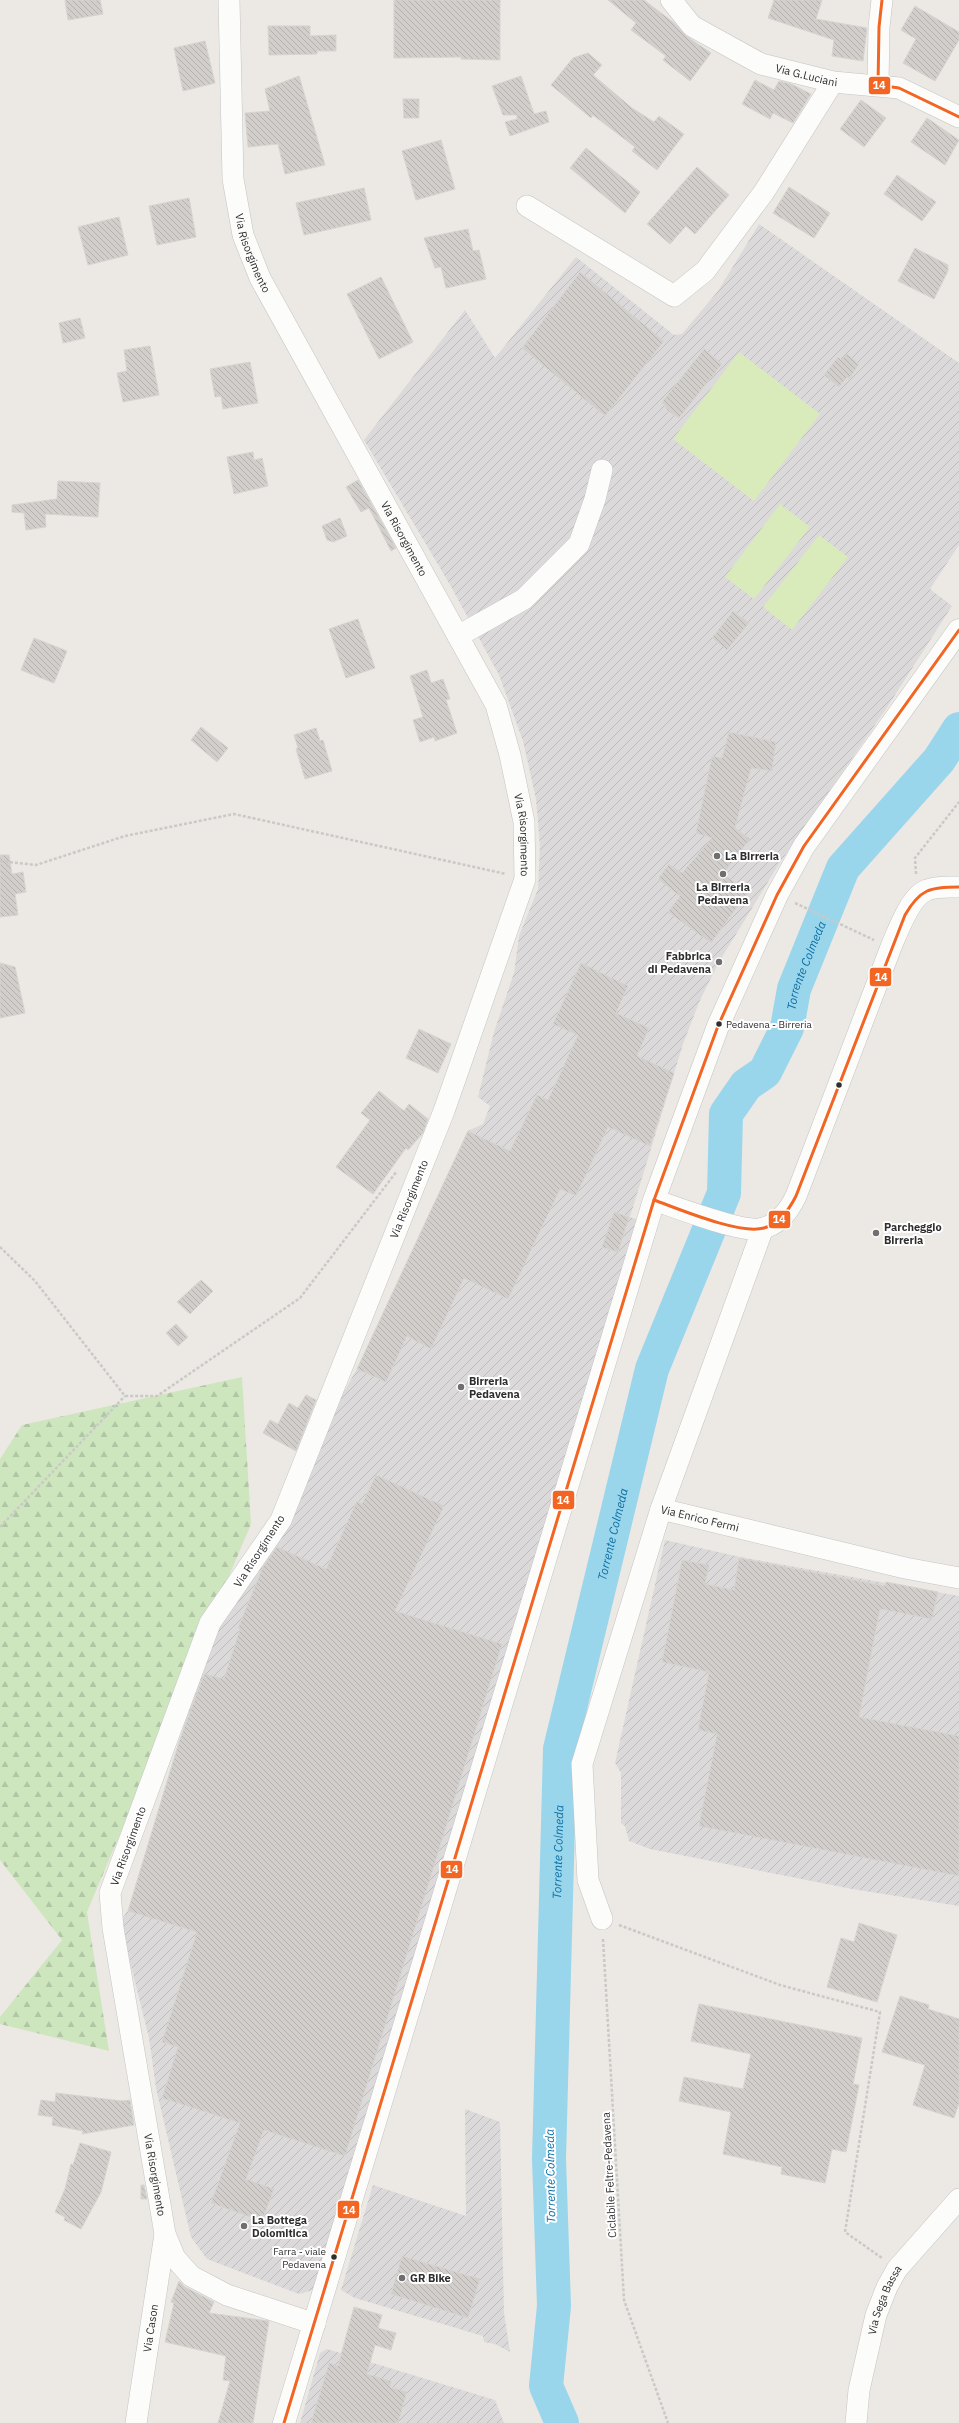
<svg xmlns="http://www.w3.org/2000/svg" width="959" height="2423" viewBox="0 0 959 2423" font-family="'IBM Plex Sans',sans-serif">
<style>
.industrial{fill:url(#industrial-furrows)}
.forest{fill:url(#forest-firs)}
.pitch{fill:#d9eabb}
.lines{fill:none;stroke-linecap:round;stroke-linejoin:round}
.river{stroke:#99d6ec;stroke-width:34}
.building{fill:url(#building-back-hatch);stroke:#d7d4d0}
.minor-casing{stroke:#c5c4c5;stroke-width:22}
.secondary-casing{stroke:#c5c4c5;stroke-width:23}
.path{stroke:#c9c9c8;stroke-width:2.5;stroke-dasharray:3 2;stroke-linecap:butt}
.minor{stroke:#fcfcfb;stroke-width:21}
.secondary{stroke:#fcfcfb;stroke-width:22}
.bus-1-casing{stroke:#fff;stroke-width:6}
.bus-1{stroke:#f26522;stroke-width:3}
.poi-dot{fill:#706f6e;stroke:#fff;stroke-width:1.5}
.bus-dot{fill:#2e2e2e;stroke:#fff;stroke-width:1.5}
.labels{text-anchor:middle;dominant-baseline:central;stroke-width:4;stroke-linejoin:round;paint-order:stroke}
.bus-label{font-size:10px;fill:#2e2e2e;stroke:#fff;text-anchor:start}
.street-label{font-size:11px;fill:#2e2e2e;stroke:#fff}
.poi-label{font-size:11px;font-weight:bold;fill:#2e2e2e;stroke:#fff;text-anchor:start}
.water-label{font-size:12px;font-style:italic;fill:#0d6fa3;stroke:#fff}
.line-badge{stroke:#fff;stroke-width:1.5}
.badge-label{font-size:11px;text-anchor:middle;font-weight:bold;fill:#fff}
</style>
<defs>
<pattern id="industrial-furrows" width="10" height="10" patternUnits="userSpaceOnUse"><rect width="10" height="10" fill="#dcd9db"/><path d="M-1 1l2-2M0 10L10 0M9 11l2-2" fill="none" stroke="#bdbbbc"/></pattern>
<pattern id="forest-firs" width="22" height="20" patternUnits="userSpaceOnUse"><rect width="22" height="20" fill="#cee6be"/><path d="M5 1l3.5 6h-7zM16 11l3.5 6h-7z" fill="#b1c6a4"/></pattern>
<pattern id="building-back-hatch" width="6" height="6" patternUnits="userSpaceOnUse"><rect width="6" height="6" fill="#d1cecb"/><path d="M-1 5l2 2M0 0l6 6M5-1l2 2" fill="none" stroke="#b4b1af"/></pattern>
</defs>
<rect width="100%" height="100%" fill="#ece8e4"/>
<g class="industrial">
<polygon points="759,224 959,363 959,545 930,589 952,606 886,709 779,864 719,962 700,1000 683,1044 630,1217 639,1220 313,2290 299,2294 207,2259 191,2237 156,2088 149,2038 130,1962 122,1919 128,1910 220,1607 357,1369 468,1131 483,1124 490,1106 478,1097 494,1032 514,973 519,936 538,889 540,846 536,799 523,741 499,675 449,583 364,440 465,310 495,358 576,257 674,335 682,334 718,291"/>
<polygon points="665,1540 740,1557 959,1596 959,1906 852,1889 650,1849 629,1841 625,1826 621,1823 621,1773 615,1763"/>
<polygon points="465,2109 500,2122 504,2313 510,2352 495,2344 484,2342 483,2336 355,2298 341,2290 373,2185 466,2216"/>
<polygon points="327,2349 495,2400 504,2423 300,2423 320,2353"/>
</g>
<polygon class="forest" points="242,1377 251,1524 87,1912 109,2051 0,2024 0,2017 62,1940 0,1860 0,1459 22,1425"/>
<g class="pitch">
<polygon points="739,352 820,414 754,501 673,439"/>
<polygon points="780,504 810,527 754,599 725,577"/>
<polygon points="819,535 848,557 792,630 763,607"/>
</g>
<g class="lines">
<path class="river" id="s1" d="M562,2423L546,2386L554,2306L549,2159L560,1749L652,1369L724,1193L726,1114L746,1085L765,1072L787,1028L794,989L843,868L939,760L959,729"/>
</g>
<g class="building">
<polygon points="65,0 100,0 103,14 68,20"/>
<polygon points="394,0 500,0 500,60 461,59 461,57 394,58"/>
<polygon points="608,0 644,0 673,22 686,36 711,53 690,81 663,60 666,56 631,30 636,23"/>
<polygon points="774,0 822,0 816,19 867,28 863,61 832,56 834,40 768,18"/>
<polygon points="915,6 959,32 959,40 935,81 903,63 916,39 901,30"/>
<polygon points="268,26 310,26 310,36 336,35 336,51 317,51 317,54 269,55"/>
<polygon points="205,41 215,83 183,91 174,48"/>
<polygon points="588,53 602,65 593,75 632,108 654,122 659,116 684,134 657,170 632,151 635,147 593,115 591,118 551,85 573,58"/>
<polygon points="299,76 325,165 285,174 278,144 248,147 245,113 270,111 265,89"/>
<polygon points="521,76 534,114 546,111 549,122 510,136 505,122 517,119 517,115 503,115 492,86"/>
<polygon points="755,80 774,90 779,81 791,84 811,94 793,123 773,113 770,119 742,104"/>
<polygon points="403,99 419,99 419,118 404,118"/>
<polygon points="861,100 886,118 864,147 840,129"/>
<polygon points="927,118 959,140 945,165 911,142"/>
<polygon points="441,140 455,189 416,200 402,151"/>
<polygon points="586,148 640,192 625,213 570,168"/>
<polygon points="697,167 729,195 695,234 686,226 670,244 647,224"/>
<polygon points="897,175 936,202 922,221 884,194"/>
<polygon points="789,187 830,213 814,238 773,213"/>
<polygon points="364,188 371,220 304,235 296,203"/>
<polygon points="189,198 196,237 157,245 149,206"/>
<polygon points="119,217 128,255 88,265 78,227"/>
<polygon points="468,229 473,251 479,250 486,279 446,288 441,267 435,268 424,238"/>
<polygon points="915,248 948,265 948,271 934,299 898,281"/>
<polygon points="580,272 664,341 605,416 522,348"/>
<polygon points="381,277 413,342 379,359 347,294"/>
<polygon points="80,318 85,338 63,343 59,323"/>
<polygon points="150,346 159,395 123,402 117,373 127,371 124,350"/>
<polygon points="704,349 722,364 679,418 668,411 662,402"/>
<polygon points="847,354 859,364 849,379 847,377 839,387 824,375 838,357 841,360"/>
<polygon points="250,362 258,403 223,409 221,396 215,397 210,369"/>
<polygon points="253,452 254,460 262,458 268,486 234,494 227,457"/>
<polygon points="358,480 396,548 391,551 369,508 361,512 346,487"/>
<polygon points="58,481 100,483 98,517 45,514 46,527 26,530 24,513 12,512 12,505 57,499"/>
<polygon points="340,518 347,536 333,542 327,540 322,526"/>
<polygon points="733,611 749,623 727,650 712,638"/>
<polygon points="358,619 375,668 346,678 329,629"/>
<polygon points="34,638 67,651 54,683 21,670"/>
<polygon points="427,670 431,683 443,679 450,699 446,700 457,733 435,741 434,737 420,742 413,720 423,717 410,676"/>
<polygon points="201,727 228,748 217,762 191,740"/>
<polygon points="316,728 320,741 323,740 332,771 305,779 296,749 298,748 294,735"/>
<polygon points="729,732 776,742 772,771 751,768 735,828 750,839 723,874 748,892 711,943 668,912 680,896 658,879 669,864 682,873 712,838 696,833 712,756 722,758"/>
<polygon points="0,855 9,855 12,874 23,872 26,892 15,894 18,915 0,917"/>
<polygon points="0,963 15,967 25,1013 0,1018"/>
<polygon points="581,963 628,986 616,1013 649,1028 637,1056 674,1073 650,1146 608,1127 576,1196 560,1189 508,1299 464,1278 431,1349 407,1336 386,1382 357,1369 468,1131 510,1151 537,1095 548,1100 578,1035 553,1024"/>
<polygon points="419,1029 451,1044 438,1073 406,1058"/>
<polygon points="379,1091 404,1111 409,1104 428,1119 423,1133 408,1150 406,1148 373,1194 336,1167 370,1120 361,1113"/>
<polygon points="614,1212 629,1217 618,1252 602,1247"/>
<polygon points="201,1280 213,1291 190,1314 177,1302"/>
<polygon points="176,1324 188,1337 178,1346 166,1333"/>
<polygon points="306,1395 316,1400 296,1451 263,1433 270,1420 278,1424 289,1403 298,1408"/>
<polygon points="376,1475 444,1506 395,1611 502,1644 345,2156 264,2130 246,2179 274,2189 262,2221 211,2203 240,2123 162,2098 178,2047 162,2042 197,1932 128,1911 179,1742 204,1674 224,1679 240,1629 238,1628 263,1567 277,1547 326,1569 357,1501 362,1504"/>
<polygon points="739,1558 885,1586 886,1582 938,1592 932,1619 880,1609 859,1717 959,1736 959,1876 699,1826 717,1734 698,1730 709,1672 662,1662 682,1560 709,1565 705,1584 734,1590"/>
<polygon points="859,1923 897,1935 877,2002 827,1987 841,1938 854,1942"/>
<polygon points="900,1996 929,2005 928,2009 959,2019 959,2103 954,2118 913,2105 925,2065 882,2052"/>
<polygon points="699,2004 862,2038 853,2084 859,2085 846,2152 832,2149 825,2183 781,2174 782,2167 723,2154 731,2112 679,2101 684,2077 743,2089 751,2054 691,2041"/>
<polygon points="56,2093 122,2101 130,2100 134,2125 82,2134 83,2131 52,2125 53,2117 38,2115 41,2100 55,2102"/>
<polygon points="80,2143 111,2152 101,2192 81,2229 64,2220 65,2217 55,2212 65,2189 71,2164 73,2165"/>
<polygon points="141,2185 144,2185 147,2199 141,2199"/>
<polygon points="402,2256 480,2279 468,2318 391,2294"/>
<polygon points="179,2281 185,2287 214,2302 209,2313 269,2321 253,2423 218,2423 230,2381 223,2380 226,2356 165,2342 174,2303 171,2302"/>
<polygon points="354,2307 382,2315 378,2328 396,2333 391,2350 375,2345 367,2374 391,2381 390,2387 407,2392 398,2423 311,2423 329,2363 338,2366"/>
</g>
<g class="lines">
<g class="minor-casing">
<g id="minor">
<path id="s2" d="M229,0L233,179L243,235L260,278L496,705L510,755L524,822L525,879L444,1111L281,1520L210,1623L110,1893L113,1928L165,2234L175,2258L191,2276L227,2295L315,2324"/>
<path id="s3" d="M671,0L692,26L761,64L833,82L899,88L959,117"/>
<polyline points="878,85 879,27 882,0"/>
<polyline points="527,206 674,296 705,271 764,192 833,82"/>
<polyline points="458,636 524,599 579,544 595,499 602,470"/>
<path d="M654,1200C675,1207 740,1232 759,1229C778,1226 789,1211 796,1196L891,947C898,931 910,896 927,890C937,886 949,887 959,887"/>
<path id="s4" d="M661,1509L905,1568L959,1578"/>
<polyline points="602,1919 588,1880 582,1764 661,1509 763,1228"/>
<path id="s5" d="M136,2423L165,2234"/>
<path id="s6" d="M856,2423L859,2390L876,2315L887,2287L897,2269L959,2199"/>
</g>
</g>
<g class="secondary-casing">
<polyline id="secondary" points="284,2423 654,1200 718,1026 777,895 804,846 959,630"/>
</g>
<g class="path">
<polyline points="0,861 36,865 125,836 234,814 506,874"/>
<polyline points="916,874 915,858 959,802"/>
<polyline points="795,903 874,940"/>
<polyline points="0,1247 35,1281 125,1396 157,1396 300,1298 397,1171"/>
<polyline points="0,1527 125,1396"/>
<polyline points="619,1925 780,1985 880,2012 845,2232 882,2258"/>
<polyline points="603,1939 624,2300 668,2423"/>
</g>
<use href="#minor" class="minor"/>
<use href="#secondary" class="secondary"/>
<g class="bus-1-casing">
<g id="bus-1">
<polyline points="882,0 879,27 878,85 899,88 959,117"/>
<path d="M654,1200C679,1209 740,1235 764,1228C780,1223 789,1210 796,1196L905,915C920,889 930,887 959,887"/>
<polyline points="284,2423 654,1200 718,1026 777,895 804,846 959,630"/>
</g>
</g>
<use href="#bus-1" class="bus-1"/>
</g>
<g class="poi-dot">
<circle cx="717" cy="856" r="4"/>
<circle cx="723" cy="874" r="4"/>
<circle cx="719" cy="962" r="4"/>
<circle cx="876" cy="1233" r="4"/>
<circle cx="461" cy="1387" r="4"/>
<circle cx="244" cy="2226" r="4"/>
<circle cx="402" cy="2278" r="4"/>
</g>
<g class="bus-dot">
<circle cx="719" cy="1024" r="3.5"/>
<circle cx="839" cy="1085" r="3.5"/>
<circle cx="334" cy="2257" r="3.5"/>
</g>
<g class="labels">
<g class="bus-label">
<text x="726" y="1024">Pedavena - Birreria</text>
<text x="326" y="2251" text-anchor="end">Farra - viale<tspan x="326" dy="13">Pedavena</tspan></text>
</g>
<g class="street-label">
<text stroke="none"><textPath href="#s3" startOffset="159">Via G.Luciani</textPath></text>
<text stroke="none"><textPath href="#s2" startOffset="256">Via Risorgimento</textPath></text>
<text stroke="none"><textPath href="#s2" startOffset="580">Via Risorgimento</textPath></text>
<text stroke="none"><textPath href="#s2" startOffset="903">Via Risorgimento</textPath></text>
<text transform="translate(409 1199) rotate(-68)">Via Risorgimento</text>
<text stroke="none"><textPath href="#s4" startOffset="40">Via Enrico Fermi</textPath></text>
<text transform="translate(259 1551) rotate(-57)">Via Risorgimento</text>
<text transform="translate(128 1846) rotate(-70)">Via Risorgimento</text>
<text stroke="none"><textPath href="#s2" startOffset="2332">Via Risorgimento</textPath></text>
<text transform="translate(609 2175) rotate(-93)">Ciclabile Feltre-Pedavena</text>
<text stroke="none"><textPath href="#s6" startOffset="127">Via Sega Bassa</textPath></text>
<text stroke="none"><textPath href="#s5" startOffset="96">Via Cason</textPath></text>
</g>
<g class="poi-label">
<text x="725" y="856">La Birreria</text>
<text x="723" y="887" text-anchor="middle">La Birreria<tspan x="723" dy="13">Pedavena</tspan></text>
<text x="711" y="956" text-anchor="end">Fabbrica<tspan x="711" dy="13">di Pedavena</tspan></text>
<text x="884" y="1227">Parcheggio<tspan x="884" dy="13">Birreria</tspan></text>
<text x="469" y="1381">Birreria<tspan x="469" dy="13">Pedavena</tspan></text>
<text x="252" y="2220">La Bottega<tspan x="252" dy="13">Dolomitica</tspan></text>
<text x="410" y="2278">GR Bike</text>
</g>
<g class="water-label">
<text stroke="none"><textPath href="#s1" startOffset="1511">Torrente Colmeda</textPath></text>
<text stroke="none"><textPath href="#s1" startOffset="899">Torrente Colmeda</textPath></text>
<text stroke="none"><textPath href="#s1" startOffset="575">Torrente Colmeda</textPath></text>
<text transform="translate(550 2176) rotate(-91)">Torrente Colmeda</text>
</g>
</g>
<g class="line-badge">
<rect x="868" y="76" width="23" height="19" rx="4" fill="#f26522"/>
<rect x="869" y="967" width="23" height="20" rx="4" fill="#f26522"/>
<rect x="768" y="1210" width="23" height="19" rx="4" fill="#f26522"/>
<rect x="552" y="1490" width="23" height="20" rx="4" fill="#f26522"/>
<rect x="440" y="1860" width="23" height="19" rx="4" fill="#f26522"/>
<rect x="337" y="2200" width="23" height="19" rx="4" fill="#f26522"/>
</g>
<g class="badge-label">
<text x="879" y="89">14</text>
<text x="881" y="981">14</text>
<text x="779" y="1223">14</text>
<text x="563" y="1504">14</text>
<text x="452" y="1873">14</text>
<text x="349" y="2214">14</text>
</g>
</svg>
